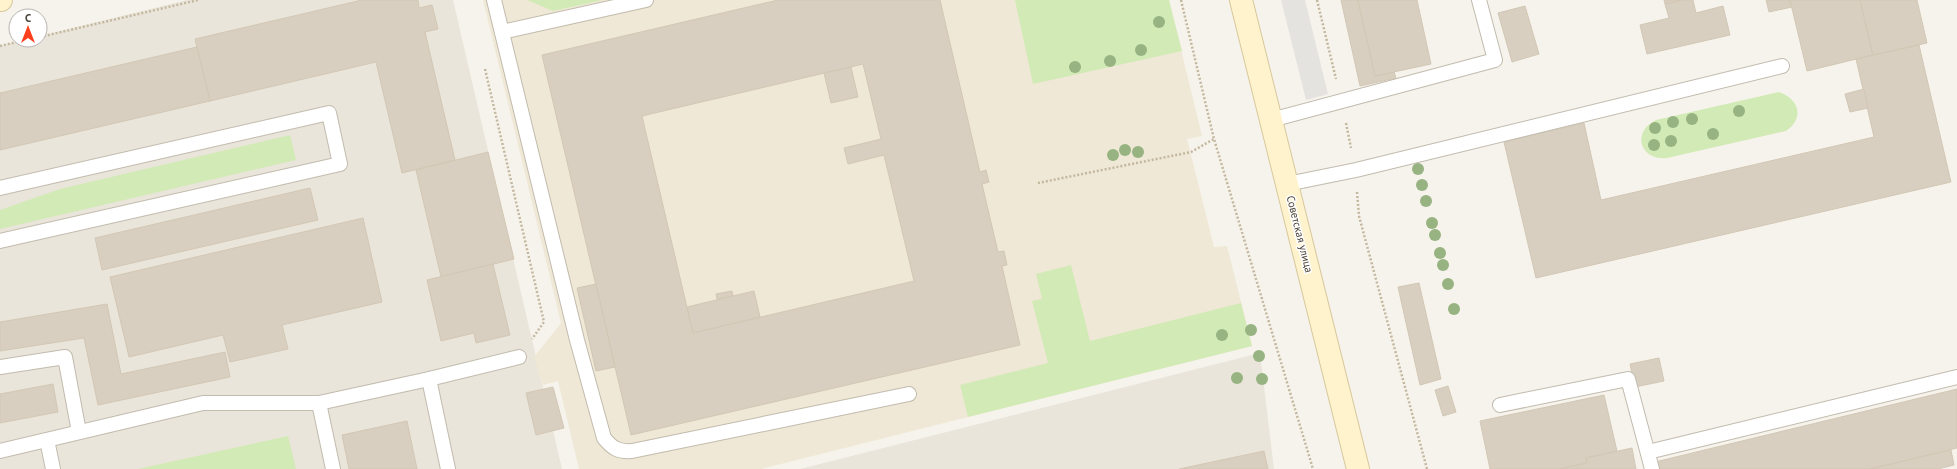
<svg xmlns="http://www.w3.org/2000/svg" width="1957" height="469" viewBox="0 0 1957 469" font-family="'PT Sans',sans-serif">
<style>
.residential{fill:#eae5da}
.education{fill:#efe8d6}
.green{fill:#d2eab5}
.parking{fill:#e5e3e0}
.building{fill:#d8cfc1;stroke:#d3c7b4;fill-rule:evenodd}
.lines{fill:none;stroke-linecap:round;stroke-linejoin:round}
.lane-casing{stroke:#c2bbae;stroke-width:16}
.secondary-casing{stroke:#d6c79b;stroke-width:24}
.path{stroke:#c4b79f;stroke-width:2.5;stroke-dasharray:2 2;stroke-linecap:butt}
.lane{stroke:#fff;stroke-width:14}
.secondary{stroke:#fff3cd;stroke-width:22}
.tree{fill:#97b381}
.labels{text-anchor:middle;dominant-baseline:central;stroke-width:3;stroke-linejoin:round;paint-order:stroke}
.street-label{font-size:11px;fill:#4b4439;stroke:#fff}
</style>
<rect width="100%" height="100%" fill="#f6f3ec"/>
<g class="residential">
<polygon points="187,0 453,0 562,469 0,469 0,46 23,40 40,40 40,36"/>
<polygon points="1260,353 1274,469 800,469"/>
</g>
<polygon class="education" points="483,0 1169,0 1202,136 1187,139 1214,247 1227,246 1252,346 761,469 579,469 558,381 543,385 534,357 561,323"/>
<g class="green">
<polygon points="527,0 603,0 553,11"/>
<polygon points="1015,0 1169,0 1182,51 1033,84"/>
<path d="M1779,92C1799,99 1805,118 1786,131L1667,158C1640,161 1631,132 1656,120Z"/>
<polygon points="290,135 296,160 0,229 0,210 60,189"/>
<polygon points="1071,265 1090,341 1241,303 1252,346 968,417 960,385 1048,363 1032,301 1042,299 1036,274"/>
<polygon points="288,436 296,469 138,469"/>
</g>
<polygon class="parking" points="1281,0 1305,0 1328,94 1306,100"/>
<g class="building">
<polygon points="362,0 418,0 419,8 432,5 438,29 425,32 455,160 402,173 376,62 210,101 195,39"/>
<path d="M778,0H940L980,172L986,170L989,182L982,184L998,252L1004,251L1007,265L1002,266L1020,345L631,435L542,55ZM863,64L881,139L844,148L848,164L884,155L914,281L693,333L642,116Z"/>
<polygon points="1341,0 1358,0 1375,76 1394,72 1396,78 1360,86"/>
<polygon points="1358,0 1417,0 1431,64 1375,76"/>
<polygon points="1664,0 1683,0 1665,4"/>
<polygon points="1683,0 1693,0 1696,13 1723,6 1730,35 1647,54 1640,25 1669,18 1665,4"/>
<polygon points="1766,0 1790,0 1792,7 1769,12"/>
<polygon points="1790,0 1860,0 1873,55 1807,71"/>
<polygon points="1860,0 1917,0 1927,43 1873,55"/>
<polygon points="1525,6 1539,54 1512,62 1498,13"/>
<polygon points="1919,45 1951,182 1536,278 1504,142 1584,123 1601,200 1874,137 1856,59"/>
<polygon points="197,47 210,101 0,150 0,93"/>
<polygon points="851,67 858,97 831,103 824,73"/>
<polygon points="1864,89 1868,108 1850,112 1845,94"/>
<polygon points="488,152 514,259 441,277 416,170"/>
<polygon points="310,188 318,220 102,270 95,238"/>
<polygon points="363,218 382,302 282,325 288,349 230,362 223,335 129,357 110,277"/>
<polygon points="493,264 510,335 476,343 474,333 441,341 427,280"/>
<polygon points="1419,283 1441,379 1420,385 1398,287"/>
<polygon points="596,284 615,367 596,371 577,288"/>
<polygon points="732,291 733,296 717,299 716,294"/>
<polygon points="754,291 760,317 693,333 687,307"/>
<polygon points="107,304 121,374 225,352 230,377 98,405 84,338 0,351 0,322"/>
<polygon points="1659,358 1664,381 1635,387 1630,364"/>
<polygon points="53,384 58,412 0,423 0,394"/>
<polygon points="1448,386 1456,412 1443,416 1435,390"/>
<polygon points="553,387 564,428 536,435 526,393"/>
<polygon points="1957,389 1957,448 1870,469 1657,469 1655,462"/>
<polygon points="1604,395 1617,451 1586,458 1587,463 1560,469 1490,469 1480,421"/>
<polygon points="407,421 417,469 349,469 342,435"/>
<polygon points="1632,448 1636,469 1560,469 1587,463 1586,458"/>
<polygon points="1951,450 1954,465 1938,469 1870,469"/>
<polygon points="1264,451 1268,469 1179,469"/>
</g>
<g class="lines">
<g class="lane-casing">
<g id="lane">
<path d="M494,0L577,340L604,438C612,448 618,452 632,451L909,394"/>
<polyline points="502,32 646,0"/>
<polyline points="1271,120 1495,60 1479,0"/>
<polyline points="1287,184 1356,170 1782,66"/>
<polyline points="0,188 329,113 340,164 0,241"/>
<polyline points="0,367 65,357 79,432"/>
<polyline points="429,379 448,469"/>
<polyline points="319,403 333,469"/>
<polyline points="1500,405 1628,379 1652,469"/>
<polyline points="47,440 53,469"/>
<polyline points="0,451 203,403 319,403 429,379 519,357"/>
<polyline points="1648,452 1957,377"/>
</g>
</g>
<g class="secondary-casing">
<g id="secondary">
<polyline points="0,0 1,0"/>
<polyline points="1241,0 1358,469"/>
</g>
</g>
<g class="path">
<polyline points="1181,0 1214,139 1313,469"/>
<polyline points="1317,0 1336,79"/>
<polyline points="40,37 198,0"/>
<polyline points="0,46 25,40"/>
<polyline points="485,69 544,322 532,339"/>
<polyline points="1346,123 1351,148"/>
<polyline points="1038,183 1191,152 1214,139"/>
<polyline points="1357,192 1359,216 1427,469"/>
</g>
<use href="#lane" class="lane"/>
<use href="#secondary" class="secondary"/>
</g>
<g class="tree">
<circle cx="1159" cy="22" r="6"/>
<circle cx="1141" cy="50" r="6"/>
<circle cx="1110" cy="61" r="6"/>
<circle cx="1075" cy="67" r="6"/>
<circle cx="1739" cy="111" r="6"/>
<circle cx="1692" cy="119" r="6"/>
<circle cx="1673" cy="122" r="6"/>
<circle cx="1655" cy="128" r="6"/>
<circle cx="1713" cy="134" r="6"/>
<circle cx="1671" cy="141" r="6"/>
<circle cx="1654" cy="145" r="6"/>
<circle cx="1125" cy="150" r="6"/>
<circle cx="1138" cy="152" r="6"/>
<circle cx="1113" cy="155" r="6"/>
<circle cx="1418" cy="169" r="6"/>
<circle cx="1422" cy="185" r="6"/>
<circle cx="1426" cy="201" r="6"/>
<circle cx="1432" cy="223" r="6"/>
<circle cx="1435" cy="235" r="6"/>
<circle cx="1440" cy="253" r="6"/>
<circle cx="1443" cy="265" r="6"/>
<circle cx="1448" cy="284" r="6"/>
<circle cx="1454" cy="309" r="6"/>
<circle cx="1251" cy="330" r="6"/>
<circle cx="1222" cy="335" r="6"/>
<circle cx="1259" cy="356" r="6"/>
<circle cx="1237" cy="378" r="6"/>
<circle cx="1262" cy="379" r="6"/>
</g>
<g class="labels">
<g class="street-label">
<text transform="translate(1300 234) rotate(76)">Советская улица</text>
</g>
</g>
<g transform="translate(28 28)"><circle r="19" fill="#ffffff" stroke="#b7b4b0"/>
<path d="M0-3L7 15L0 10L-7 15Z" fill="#fc3f1d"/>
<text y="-6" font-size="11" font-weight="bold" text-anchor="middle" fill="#4b4439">С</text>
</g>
</svg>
